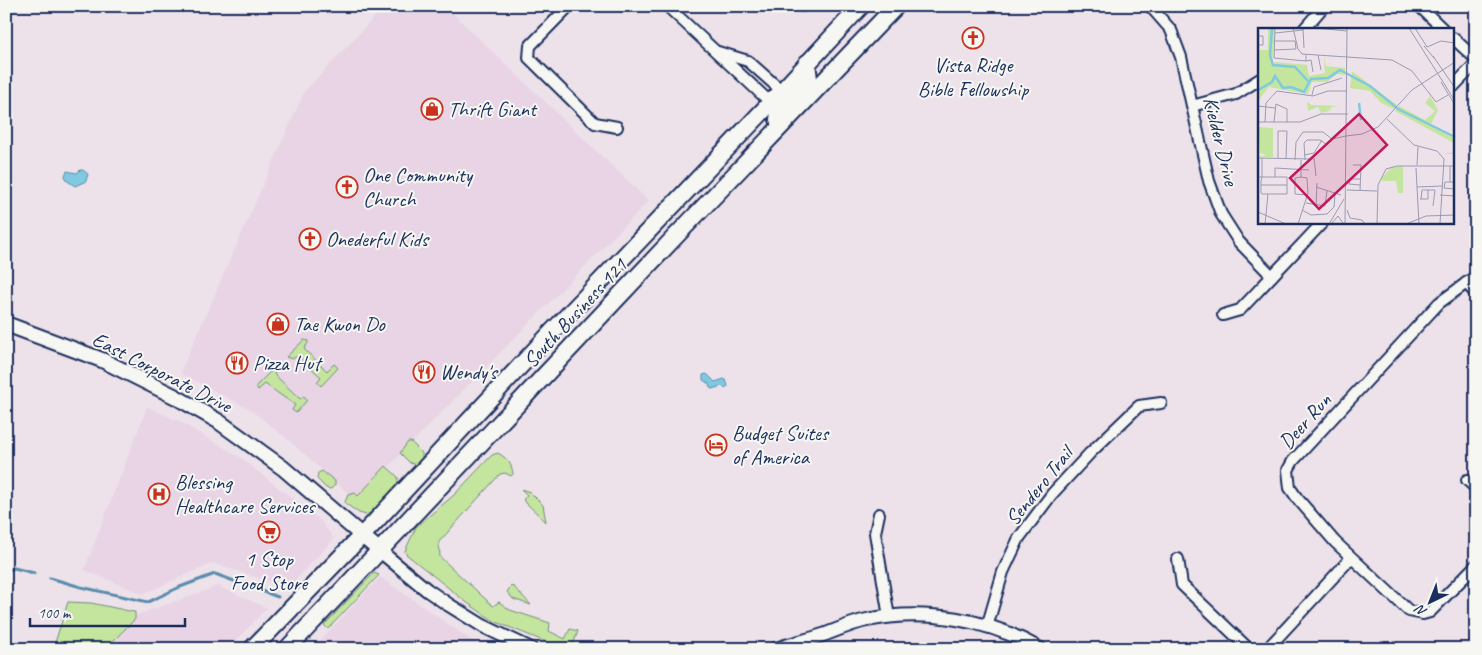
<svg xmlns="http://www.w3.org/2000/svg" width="1482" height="655" viewBox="0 0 1482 655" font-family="Caveat,sans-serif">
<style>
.built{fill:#e8d4e5}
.green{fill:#c4e59e;stroke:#708a7e}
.water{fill:#80c9e0;stroke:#588bac}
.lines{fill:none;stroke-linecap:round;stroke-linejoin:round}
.stream{stroke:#588bac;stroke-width:3}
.minor-casing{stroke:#1b2f5e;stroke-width:14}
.tertiary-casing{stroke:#1b2f5e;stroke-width:16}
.secondary-casing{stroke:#1b2f5e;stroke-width:18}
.primary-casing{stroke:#1b2f5e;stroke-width:20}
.minor{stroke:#f6f6f2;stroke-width:10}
.tertiary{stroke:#f6f6f2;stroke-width:12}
.secondary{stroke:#f6f6f2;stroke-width:14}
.primary{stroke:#f6f6f2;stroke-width:16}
.labels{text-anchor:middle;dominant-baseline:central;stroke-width:4;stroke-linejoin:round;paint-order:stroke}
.poi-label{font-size:21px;fill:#1b2f5e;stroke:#f6f6f2;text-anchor:start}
.street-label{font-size:21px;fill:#1b2f5e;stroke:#f6f6f2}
.inset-river{fill:none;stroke:#80c9e0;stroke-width:2.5}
.inset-road{fill:none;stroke:#9a9ab2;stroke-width:1}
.view{fill:#c2185b;fill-opacity:0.15;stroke:#c2185b;stroke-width:2.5}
.inset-edge{fill:none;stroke:#1b2f5e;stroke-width:2.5}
</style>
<rect width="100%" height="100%" fill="#eee2ea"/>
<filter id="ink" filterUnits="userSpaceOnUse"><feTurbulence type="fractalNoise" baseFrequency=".02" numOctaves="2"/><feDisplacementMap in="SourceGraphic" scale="10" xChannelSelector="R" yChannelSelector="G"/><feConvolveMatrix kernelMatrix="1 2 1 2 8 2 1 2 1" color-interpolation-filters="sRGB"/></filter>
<g filter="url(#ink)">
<g class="built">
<polygon points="385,6 445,6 649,201 356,500 280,433 249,409 180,373 304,92"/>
<polygon points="147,407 181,422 241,458 321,521 334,539 288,588 213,563 143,594 84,570"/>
<polygon points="380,577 474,642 495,649 312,649"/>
<polygon points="218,586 267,608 228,649 103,649 134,616"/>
</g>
<g class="green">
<polygon points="304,340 308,341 308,343 304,349 327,371 334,364 338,368 321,386 317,382 321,377 298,356 292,359 286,357"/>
<polygon points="276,366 279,368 274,374 300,399 304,396 307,400 296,413 292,410 295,405 265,384 258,390 256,386"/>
<polygon points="408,442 411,442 422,453 422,459 416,465 410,463 400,453"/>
<path d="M498,453C507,458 512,464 513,474L511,476L505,473L500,474L439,542L440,557L493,606L499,602L510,610L550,623L549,631L565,639L570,629L578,631L573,645L562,647L551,644L494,621L466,602L406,554L405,551L416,527L454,495L492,455Z"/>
<polygon points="386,466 398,477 398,484 373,511 366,515 359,513 346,504 345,502 348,495 355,493 358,496"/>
<polygon points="322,471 335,481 335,485 331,489 326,488 317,479 318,473"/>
<polygon points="521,489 530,492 543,505 546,522 523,500 527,495"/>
<polygon points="374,573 379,575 328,629 324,625"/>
<polygon points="511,586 514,587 531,605 513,599 507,592"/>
<polygon points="68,602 91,603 134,612 135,612 135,619 105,649 53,649"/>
</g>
<g class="water">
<polygon points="80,170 83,170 88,174 86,181 75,186 66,180 65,175 67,171 77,173"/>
<polygon points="707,374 715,382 724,379 726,380 728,386 725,388 722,386 712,389 710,388 709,384 703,380 703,375"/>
</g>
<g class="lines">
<g class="stream">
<polyline points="6,571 14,568 34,573"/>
<polyline points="50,578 81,587 148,602 180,587 215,574 278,597"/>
</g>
<g class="minor-casing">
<g id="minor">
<polyline points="569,6 530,46 529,58 595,123 617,127"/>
<polyline points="667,6 771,103"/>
<polyline points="801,6 803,6"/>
<polyline points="1150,6 1171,30 1181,57 1209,181 1221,214 1239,242 1272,276"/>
<polyline points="1419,6 1443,29"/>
<polyline points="1304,29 1324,6"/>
<polyline points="1453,38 1476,59"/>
<polyline points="718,52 748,61 782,91"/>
<polyline points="1453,87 1476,63"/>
<polyline points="1192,106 1236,94 1260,79"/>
<polyline points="1476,276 1439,303 1293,461 1288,470 1290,488 1297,498 1335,542 1409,611 1423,614 1430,612 1476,565"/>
<polyline points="1466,283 1476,294"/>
<polyline points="1223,315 1240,310 1323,222"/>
<polyline points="1467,480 1476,488"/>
<polyline points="879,514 875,533 889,617"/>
<polyline points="1178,559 1182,585 1249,649"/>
<polyline points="987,627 1003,572 1019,538 1052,494 1090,453 1139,406 1161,403"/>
<polyline points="1267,649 1351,558"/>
</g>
</g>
<g class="tertiary-casing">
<g id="tertiary">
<polyline points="380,551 427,590 449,605 483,626 531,649"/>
<path d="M776,649C791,644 808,640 823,635C837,630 852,623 867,620C924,608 989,619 1040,649"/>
</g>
</g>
<g class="secondary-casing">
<polyline id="secondary" points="6,324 102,360 176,397 218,421 283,468 380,551"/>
</g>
<g class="primary-casing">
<g id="primary">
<polyline points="779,122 778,119 779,114 809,79 807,63"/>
<polyline points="252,649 374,523 550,334 782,91 861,6"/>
<polyline points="287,649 673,239 896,6"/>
</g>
</g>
<use href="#minor" class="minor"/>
<use href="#tertiary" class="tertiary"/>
<use href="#secondary" class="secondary"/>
<use href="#primary" class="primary"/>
</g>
</g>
<defs>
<g id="church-ring" transform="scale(1.125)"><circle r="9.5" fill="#f6f6f2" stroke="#c8321e" stroke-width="1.5"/><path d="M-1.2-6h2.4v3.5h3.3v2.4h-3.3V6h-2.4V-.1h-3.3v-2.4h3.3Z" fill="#c8321e"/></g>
<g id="shop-ring" transform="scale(1.125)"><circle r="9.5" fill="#f6f6f2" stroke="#c8321e" stroke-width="1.5"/><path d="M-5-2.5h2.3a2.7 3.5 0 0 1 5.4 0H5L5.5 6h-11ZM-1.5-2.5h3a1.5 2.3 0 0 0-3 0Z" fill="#c8321e"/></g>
<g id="restaurant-ring" transform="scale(1.125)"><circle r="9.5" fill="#f6f6f2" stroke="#c8321e" stroke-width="1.5"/><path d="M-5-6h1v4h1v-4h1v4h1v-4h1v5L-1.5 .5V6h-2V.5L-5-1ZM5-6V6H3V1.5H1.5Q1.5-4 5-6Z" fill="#c8321e"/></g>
<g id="hotel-ring" transform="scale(1.125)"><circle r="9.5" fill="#f6f6f2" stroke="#c8321e" stroke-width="1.5"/><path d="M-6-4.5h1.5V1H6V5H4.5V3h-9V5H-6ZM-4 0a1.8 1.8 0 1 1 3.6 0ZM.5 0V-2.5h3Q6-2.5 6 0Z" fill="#c8321e"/></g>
<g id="hospital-ring" transform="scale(1.125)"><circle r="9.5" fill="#f6f6f2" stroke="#c8321e" stroke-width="1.5"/><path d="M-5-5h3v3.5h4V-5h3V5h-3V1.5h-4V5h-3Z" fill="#c8321e"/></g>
<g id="supermarket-ring" transform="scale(1.125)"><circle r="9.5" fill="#f6f6f2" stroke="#c8321e" stroke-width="1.5"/><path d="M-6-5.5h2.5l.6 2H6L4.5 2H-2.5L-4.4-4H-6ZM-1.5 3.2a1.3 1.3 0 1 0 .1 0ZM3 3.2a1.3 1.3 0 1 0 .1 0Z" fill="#c8321e"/></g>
</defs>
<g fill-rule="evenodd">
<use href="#church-ring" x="973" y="38"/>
<use href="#shop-ring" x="432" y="109"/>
<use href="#church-ring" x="347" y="187"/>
<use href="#church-ring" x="310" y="239"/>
<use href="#shop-ring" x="278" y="324"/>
<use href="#restaurant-ring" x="237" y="363"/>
<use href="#restaurant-ring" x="424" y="372"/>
<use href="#hotel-ring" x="716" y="445"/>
<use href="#hospital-ring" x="159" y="494"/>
<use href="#supermarket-ring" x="269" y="532"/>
</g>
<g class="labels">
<g class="poi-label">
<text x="973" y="65" text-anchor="middle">Vista Ridge<tspan x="973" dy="24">Bible Fellowship</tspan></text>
<text x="448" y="109">Thrift Giant</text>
<text x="363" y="175">One Community<tspan x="363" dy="24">Church</tspan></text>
<text x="326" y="239">Onederful Kids</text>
<text x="294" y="324">Tae Kwon Do</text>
<text x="253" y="363">Pizza Hut</text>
<text x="440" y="372">Wendy's</text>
<text x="732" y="433">Budget Suites<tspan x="732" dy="24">of America</tspan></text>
<text x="175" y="482">Blessing<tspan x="175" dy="24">Healthcare Services</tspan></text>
<text x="269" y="559" text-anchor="middle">1 Stop<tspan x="269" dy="24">Food Store</tspan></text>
</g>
<g class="street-label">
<text transform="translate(1221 141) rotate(76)">Kielder Drive</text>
<text transform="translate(575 313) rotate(-47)">South Business 121</text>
<text transform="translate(162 372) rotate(27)">East Corporate Drive</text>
<text transform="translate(1305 421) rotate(-48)">Deer Run</text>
<text transform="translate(1039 486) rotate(-51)">Sendero Trail</text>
</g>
</g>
<g transform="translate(1258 28)">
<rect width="196" height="196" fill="#eee2ea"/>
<path d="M10,0H17L14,37L17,34L49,37L51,48L67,45L66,27L68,38L87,40V47L79,46L69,54H54L50,66L11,59L0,73V22H10ZM94,43L139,77L136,81L123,75L112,63L92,60ZM172,68L180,82L173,96L196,108V126H185L196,124V115L137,83L141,78L167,92L177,83L167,75ZM49,74L54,77L82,78L73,79L72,83L69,79L71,83L63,85L60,79L50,83ZM0,99L15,100V129H0L9,127L2,125ZM145,138V165H140L138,153H124L123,150L134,139Z" fill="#c4e59e"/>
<path class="inset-river" d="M14,0L12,27L15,37L37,39L50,53M0,62L14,54L17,48L25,60L33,59L46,64L53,51L70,50L82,42L112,58L140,81L197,109M101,75L103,92"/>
<path class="inset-road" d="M17,0L16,30L48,33V27M35,0L40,21L44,26L134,32L154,43L178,74L190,67M57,0L89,3M151,0L197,73M157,0L169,19M45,1L46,20M17,5L45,2M0,8H5V17H0M166,18L176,30M169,19L183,13L197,15M16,22L38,21L37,13H17M60,27L63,42M175,28L197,60M48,33L53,32L55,44M183,54L197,77M54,67L56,59L84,50M0,78L17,80M129,91L156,117L179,123L186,131L182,196M0,94H42L63,86H90M7,94L8,75L19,63L55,68L70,63H89M16,94L18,76L29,81V94M88,108L104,106L120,99L154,62L197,34M46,127L56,125L64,112M0,130L53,131L74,111L88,108M20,130V103H29L28,131M56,130L58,148M37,132L38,114L45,104H65L74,111M47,132L46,115L49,112H62L68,116M95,137H103L102,163M159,137L160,119M158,140L161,196M0,149H29V166H4L3,165V153L4,149V130M17,149V140L51,142M43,149L37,150V166L49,167M43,149V132M192,154V138M197,154H187L186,160L197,161M3,157H29M102,157L91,156L92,151H102M58,159L83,167M159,159L184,158M89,162L119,163M182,167L197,168M162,171H170V162M163,171L164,162H177L175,178M48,175L67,178L69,163M58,178L59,155M44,182L53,187L69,186L76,179L77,166M89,182L92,190L104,192L107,196M0,184L28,196M74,195L80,188L85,195M7,196L10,166M40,196L50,165L49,150L43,149M71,196L86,171M87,196L89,0M119,196L120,157L128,141L139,138H197M148,196L168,188L197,187"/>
<path class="view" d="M101,86L129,117L61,181L32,150Z"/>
<rect width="196" height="196" class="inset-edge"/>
</g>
<rect width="1482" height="655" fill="none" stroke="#f6f6f2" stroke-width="25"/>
<rect x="12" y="12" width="1457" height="630" fill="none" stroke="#1b2f5e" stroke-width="2" filter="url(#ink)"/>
<g transform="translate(1430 602) rotate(223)" stroke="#f6f6f2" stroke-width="4" paint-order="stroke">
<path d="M0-4L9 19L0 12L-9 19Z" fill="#1b2f5e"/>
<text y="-8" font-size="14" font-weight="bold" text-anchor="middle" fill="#1b2f5e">N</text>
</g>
<path d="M30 618v8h155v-8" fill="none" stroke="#1b2f5e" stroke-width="2.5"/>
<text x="38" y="618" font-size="15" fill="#1b2f5e" stroke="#f6f6f2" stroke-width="4" paint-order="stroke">100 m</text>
</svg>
